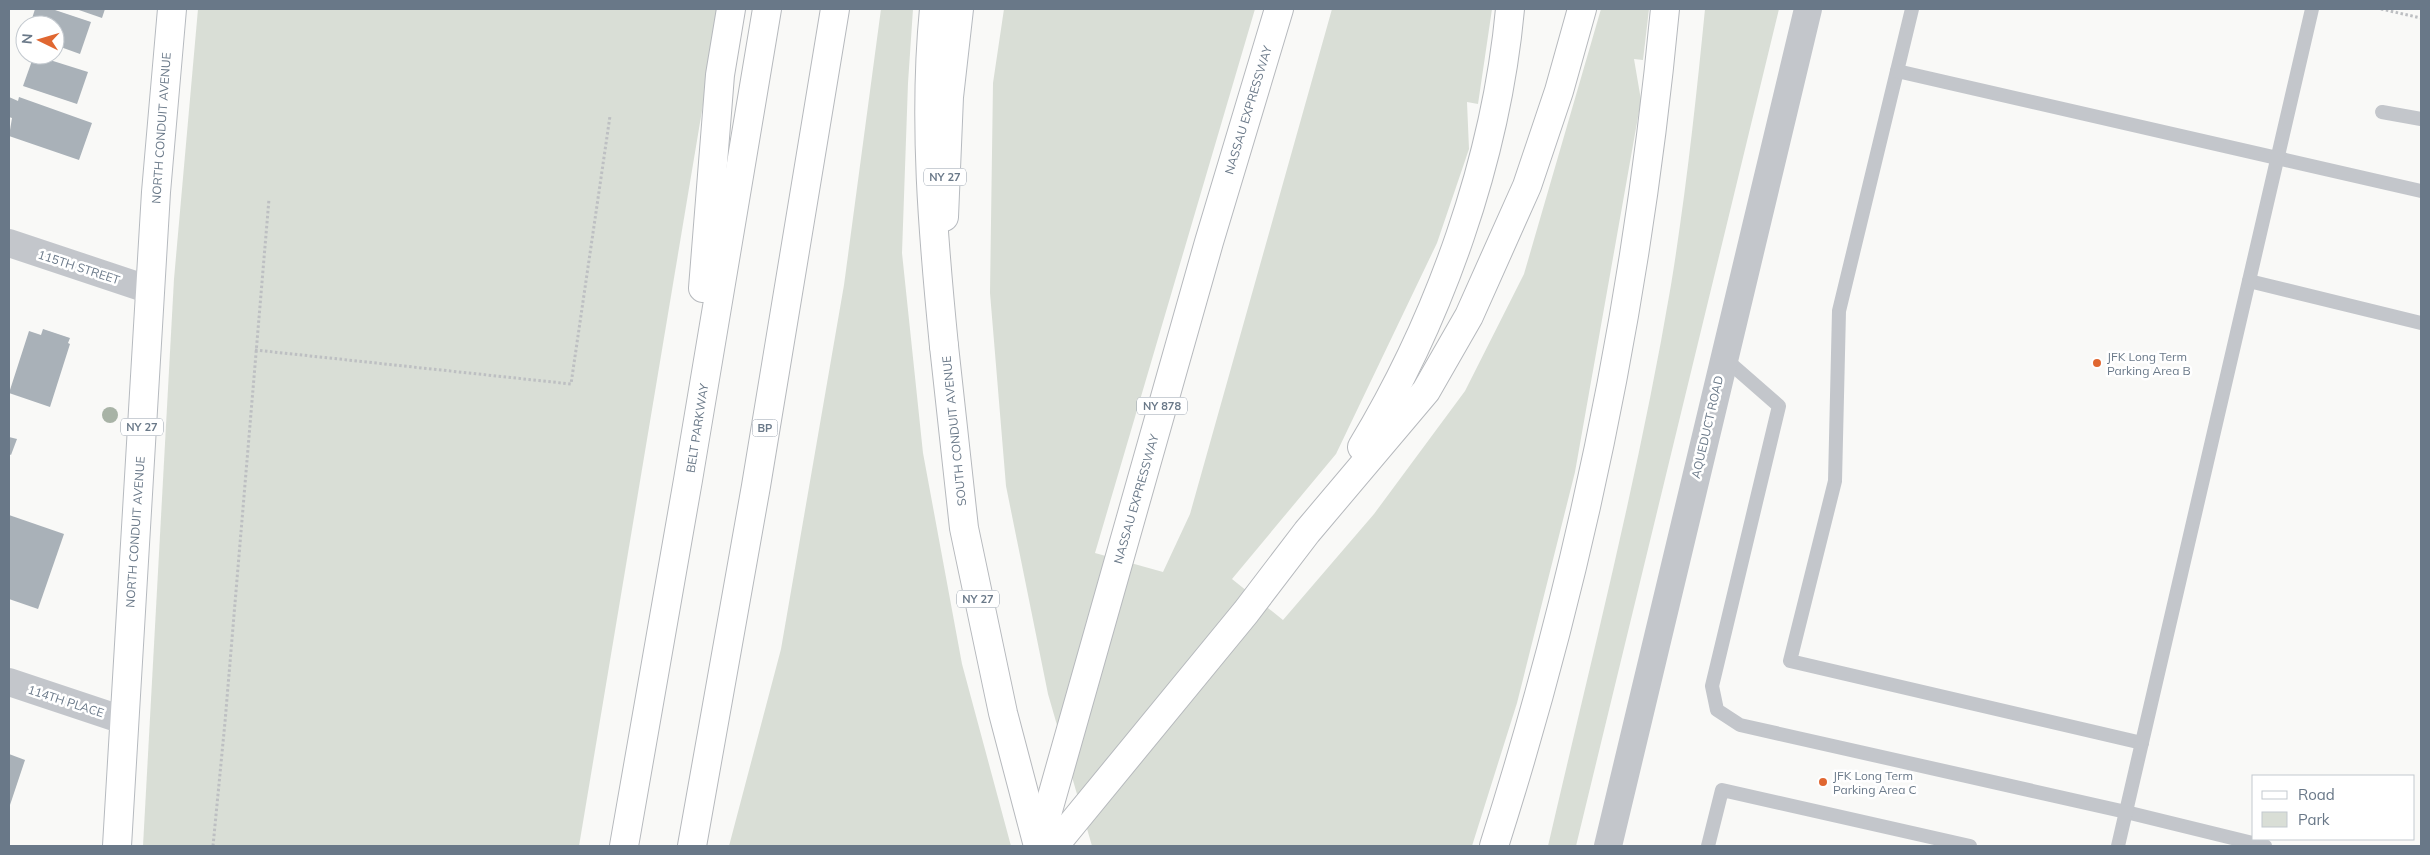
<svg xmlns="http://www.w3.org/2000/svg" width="2430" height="855" viewBox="0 0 2430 855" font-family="Mulish,sans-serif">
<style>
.green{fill:#d9ded6}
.building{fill:#a9b1b8}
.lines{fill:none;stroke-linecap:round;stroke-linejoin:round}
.primary-casing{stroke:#b6babf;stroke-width:30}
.trunk-casing{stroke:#b6b9bd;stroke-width:30}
.motorway-casing{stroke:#b6b9bd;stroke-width:30}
.path{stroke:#bdbfc2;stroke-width:3;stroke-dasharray:2.5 2.5;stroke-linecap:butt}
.service{stroke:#c3c6cb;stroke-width:14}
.minor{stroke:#c3c6cb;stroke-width:28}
.primary{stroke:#fff;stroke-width:28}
.trunk{stroke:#fff;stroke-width:28}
.motorway{stroke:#fff;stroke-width:28}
.tree{fill:#a8b3a6}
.poi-dot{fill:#e06731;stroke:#fff;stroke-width:2}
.labels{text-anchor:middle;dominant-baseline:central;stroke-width:5;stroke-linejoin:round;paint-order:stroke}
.shield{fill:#fff;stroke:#96a0ac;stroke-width:1}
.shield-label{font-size:11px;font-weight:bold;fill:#697888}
.street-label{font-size:12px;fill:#697888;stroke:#fff}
.poi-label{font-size:12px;fill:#697888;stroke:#fff;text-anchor:start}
</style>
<rect width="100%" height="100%" fill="#f9f9f7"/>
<g class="green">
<polygon points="198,9 719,9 579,846 143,846 174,279"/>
<polygon points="881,9 913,9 908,83 902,253 923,453 962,664 1011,846 729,846 781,649 844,285"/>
<polygon points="1004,9 1255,9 1095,553 1163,572 1190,514 1332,9 1492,9 1478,104 1467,102 1469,149 1437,243 1336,454 1232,579 1283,620 1374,514 1465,391 1524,274 1601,9 1649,9 1643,60 1634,59 1641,100 1575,472 1517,703 1472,846 1092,846 1048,694 1006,486 990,293 993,83"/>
<path d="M1705,9H1779L1576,846H1548C1591,660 1639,474 1671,285C1686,193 1696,101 1705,9Z"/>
</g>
<g class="building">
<polygon points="35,9 52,9 91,22 80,54 55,45 55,25 30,25"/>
<polygon points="76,9 105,9 102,18"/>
<polygon points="34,55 88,72 77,104 23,86"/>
<polygon points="9,97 18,101 19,97 92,123 79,160 9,136 12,118 9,117"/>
<polygon points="43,329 70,338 68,343 70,344 50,407 9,393 29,331 41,335"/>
<polygon points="9,437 17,439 11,455 9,454"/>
<polygon points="9,515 64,534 38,609 9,599"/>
<polygon points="9,754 25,760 9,808"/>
</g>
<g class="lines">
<g class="primary-casing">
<g id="primary">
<polyline points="944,217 949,97 959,9"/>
<polyline points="117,846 156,192 172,9"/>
</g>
</g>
<g class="trunk-casing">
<g id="trunk">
<polyline points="944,346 964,528 1003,713 1038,846"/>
<path d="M1494,846C1581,573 1638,294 1665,9"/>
</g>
</g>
<g class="motorway-casing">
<g id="motorway">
<path d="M934,9C923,120 933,235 944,346"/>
<polyline points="703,288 720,75 731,9"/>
<path d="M1362,447C1440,318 1496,160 1510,9"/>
<polyline points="624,846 688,480 767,9"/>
<polyline points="692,846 756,486 835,9"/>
<polyline points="1038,846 1209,242 1279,9"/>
<polyline points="1054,846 1246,612 1307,532 1426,391 1469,316 1527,186 1559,91 1582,9"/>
</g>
</g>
<g class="path">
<polyline points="2381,9 2421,18"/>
<polyline points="255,350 571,384 610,116"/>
<polyline points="213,846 225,722 269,199"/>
</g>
<g class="service">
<polyline points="1912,9 1839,311 1835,481 1790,661 2142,743"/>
<polyline points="1897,71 2421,191"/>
<polyline points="2382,112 2421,119"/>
<polyline points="2249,281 2421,323"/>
<polyline points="1723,357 1779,406 1712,686 1717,710 1740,725 2126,812 2265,846"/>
<polyline points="1708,846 1722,790 1970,846"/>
<polyline points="2118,846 2312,9"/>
</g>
<g class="minor">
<polyline points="9,243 150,290"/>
<polyline points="9,682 123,720"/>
<polyline points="1608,846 1808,9"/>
</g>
<use href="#primary" class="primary"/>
<use href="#trunk" class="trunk"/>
<use href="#motorway" class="motorway"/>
</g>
<circle class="tree" cx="110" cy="415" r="8"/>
<g class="poi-dot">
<circle cx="2097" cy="363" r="5"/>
<circle cx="1823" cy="782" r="5"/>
</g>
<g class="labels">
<g class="shield">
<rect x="924" y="168.5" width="42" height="17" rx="4"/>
<rect x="1137" y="397.5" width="50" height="17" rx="4"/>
<rect x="121" y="418.5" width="42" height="17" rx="4"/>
<rect x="752.5" y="419.5" width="25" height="17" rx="4"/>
<rect x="957" y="590.5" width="42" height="17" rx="4"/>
</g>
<g class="shield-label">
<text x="945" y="177">NY 27</text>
<text x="1162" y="406">NY 878</text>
<text x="142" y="427">NY 27</text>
<text x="765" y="428">BP</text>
<text x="978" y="599">NY 27</text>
</g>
<g class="street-label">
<text transform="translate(1248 110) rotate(-73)">NASSAU EXPRESSWAY</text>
<text transform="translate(161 128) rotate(-86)">NORTH CONDUIT AVENUE</text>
<text transform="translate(79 267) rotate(18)">115TH STREET</text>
<text transform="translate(1707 427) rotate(-77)">AQUEDUCT ROAD</text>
<text transform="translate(697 428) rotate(-81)">BELT PARKWAY</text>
<text transform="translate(954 431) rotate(-96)">SOUTH CONDUIT AVENUE</text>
<text transform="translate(1136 499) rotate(-74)">NASSAU EXPRESSWAY</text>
<text transform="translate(135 532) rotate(-86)">NORTH CONDUIT AVENUE</text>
<text transform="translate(66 701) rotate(18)">114TH PLACE</text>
</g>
<g class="poi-label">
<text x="2107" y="356">JFK Long Term<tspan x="2107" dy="14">Parking Area B</tspan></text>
<text x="1833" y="775">JFK Long Term<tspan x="1833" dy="14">Parking Area C</tspan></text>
</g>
</g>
<rect width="2430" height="855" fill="none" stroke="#697888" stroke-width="20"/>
<rect x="2252" y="775" width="162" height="65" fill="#ffffff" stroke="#c3c9cf"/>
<rect x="2262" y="791" width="25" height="8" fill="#ffffff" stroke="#c3c9cf"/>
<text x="2298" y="800" font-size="15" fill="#697888">Road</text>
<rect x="2262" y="812" width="25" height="15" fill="#d9ded6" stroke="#c3c9cf"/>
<text x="2298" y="825" font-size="15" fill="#697888">Park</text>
<g transform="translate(40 40) rotate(275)"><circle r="24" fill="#ffffff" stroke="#c3c9cf"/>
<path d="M0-4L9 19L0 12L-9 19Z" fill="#e06731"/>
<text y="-8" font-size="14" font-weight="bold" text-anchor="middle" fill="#697888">N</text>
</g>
</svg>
